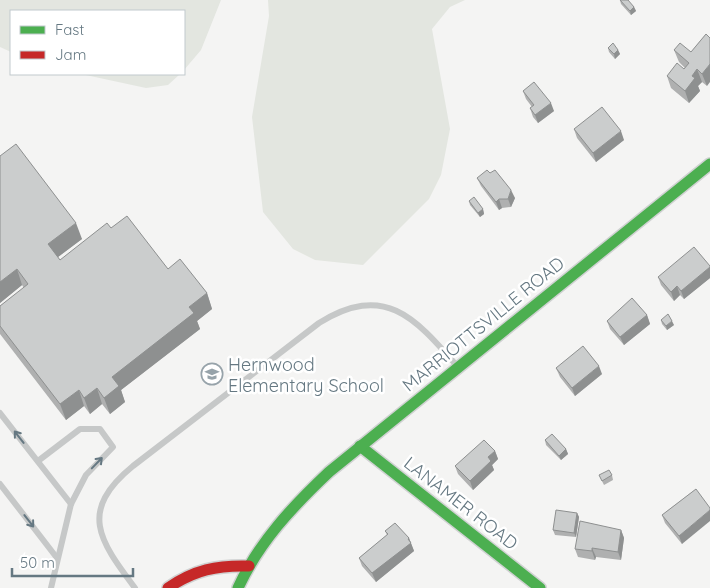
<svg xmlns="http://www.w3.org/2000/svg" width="710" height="588" viewBox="0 0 710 588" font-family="Quicksand,sans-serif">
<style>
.green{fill:#e3e6e0}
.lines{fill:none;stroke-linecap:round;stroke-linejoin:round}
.fast-casing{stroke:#d0d2d2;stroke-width:14}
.jam-casing{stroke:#d0d2d2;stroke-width:14}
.lane{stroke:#c6c8c8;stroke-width:6}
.fast{stroke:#4caf50;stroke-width:11}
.jam{stroke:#c62828;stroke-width:11}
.wall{fill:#afb0b0}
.shaded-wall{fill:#8e9090}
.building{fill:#cbcdcd;stroke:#8e9090}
.oneway{stroke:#657882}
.labels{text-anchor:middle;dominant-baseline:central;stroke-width:5;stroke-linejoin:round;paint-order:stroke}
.street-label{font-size:18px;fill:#657882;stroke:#fff}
.poi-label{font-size:18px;fill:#657882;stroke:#fff;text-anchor:start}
</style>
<rect width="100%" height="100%" fill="#f4f4f3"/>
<g class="green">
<polygon points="0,0 221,0 201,50 184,70 184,11 11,11 11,52 0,47"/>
<polygon points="268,0 465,0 450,7 432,29 450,129 441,175 429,199 363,265 315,260 293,249 263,212 252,117 269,16"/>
<polygon points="81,74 180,74 168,85 146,88"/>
</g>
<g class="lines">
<g class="fast-casing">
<g id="fast">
<polyline points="360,446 540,588"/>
<path d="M238,588C259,542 292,507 329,472L710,164"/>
</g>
</g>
<g class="jam-casing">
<path id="jam" d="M168,588C194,570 217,565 249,566"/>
</g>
<g class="lane">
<polyline points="0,413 71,504"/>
<polyline points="38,461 80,429 100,429 113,447 86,475 71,504 51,588"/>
<polyline points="0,484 57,558"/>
<path d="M135,588C99,540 78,511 133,466L319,323C385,282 415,318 458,367"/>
</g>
<use href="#fast" class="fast"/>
<use href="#jam" class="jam"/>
</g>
<g class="wall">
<polygon points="620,0 634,7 636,11 631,15 621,4"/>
<polygon points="706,34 707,86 702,82 698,86 700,91 689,103 671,88 667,76 684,69 685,68 679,62 674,50 691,52"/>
<polygon points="608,48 618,50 620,54 615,59 609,52"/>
<polygon points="523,91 554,111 538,123 533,117 530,108 532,107 526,99"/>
<polygon points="574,129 624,140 596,162 577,138"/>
<polygon points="0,156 82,239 58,257 60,260 111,228 168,269 207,293 212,309 197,321 200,329 121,390 125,402 110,414 102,404 90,414 84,406 66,420 0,334 0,306 24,288 22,285 0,303"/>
<polygon points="477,178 515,198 511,207 502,208 499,210 481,186"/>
<polygon points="469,201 483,209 484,214 480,217 470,205"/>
<polygon points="710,266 710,278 684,299 680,295 674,301 661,285 658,277"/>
<polygon points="647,315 650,324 624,345 610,329 607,321"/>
<polygon points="661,320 674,325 667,330 662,324"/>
<polygon points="556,368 602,374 575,396 560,377"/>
<polygon points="545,440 566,449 568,454 561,460 546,445"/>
<polygon points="495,451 498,459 492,465 494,470 473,490 458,474 455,466"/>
<polygon points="599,475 612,475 613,480 604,485"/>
<polygon points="696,489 682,544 665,523 662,515"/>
<polygon points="577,513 579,517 576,537 555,535 553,530"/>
<polygon points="621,530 624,538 621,560 596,557 595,560 578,557 575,549"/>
<polygon points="385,531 409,538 414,551 376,582 362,566 359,558 387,535"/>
</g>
<g class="shaded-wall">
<polygon points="634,7 636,11 631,15 630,11"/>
<polygon points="618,50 620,54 615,59 614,54"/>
<polygon points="710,64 710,82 707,86 702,74"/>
<polygon points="697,69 702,82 698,86 700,91 689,103 685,91 692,76"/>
<polygon points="551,103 554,111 538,123 535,115"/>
<polygon points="621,131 624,140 596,162 593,153"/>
<polygon points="511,190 515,198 511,207 508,199"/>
<polygon points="499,199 502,208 499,210 496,202"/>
<polygon points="483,209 484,214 480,217 478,213"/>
<polygon points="76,223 82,239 54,260 48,244"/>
<polygon points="710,267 710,278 684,299 681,291"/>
<polygon points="17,269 22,285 0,303 0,282"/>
<polygon points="677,286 680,295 674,301 671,292"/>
<polygon points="207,293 212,309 197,321 200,329 121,390 125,402 110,414 104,398 112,377 189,307"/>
<polygon points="647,315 650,324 624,345 620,337"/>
<polygon points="672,321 674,325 667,330 666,326"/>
<polygon points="599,366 602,374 575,396 572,388"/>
<polygon points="97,388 102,404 90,414 84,398"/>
<polygon points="79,390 84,406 66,420 60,404"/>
<polygon points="566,449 568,454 561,460 559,456"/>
<polygon points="495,451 498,459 492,465 494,470 473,490 470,481 488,457"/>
<polygon points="710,510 710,521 682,544 679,536"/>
<polygon points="577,513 579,517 576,537 574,533"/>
<polygon points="621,530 624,538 621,560 618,552"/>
<polygon points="409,538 414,551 376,582 372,573"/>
<polygon points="592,548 596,557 595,560 592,551"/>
</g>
<g class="building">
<polygon points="620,0 628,0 634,7 630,11"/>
<polygon points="706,34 710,38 710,64 702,74 697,69 692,76 695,78 685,91 667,76 677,63 684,69 689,63 674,50 680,43 691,52"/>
<polygon points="613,43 618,50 614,54 608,48"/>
<polygon points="534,82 551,103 535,115 530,108 534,105 523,91"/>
<polygon points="602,107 621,131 593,153 574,129"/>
<polygon points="16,144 76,223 48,244 60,260 107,223 111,228 127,216 168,269 180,259 207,293 189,307 194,313 112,377 119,386 104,398 97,388 84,398 79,390 60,404 0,326 0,306 28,284 17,269 0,282 0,156"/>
<polygon points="487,170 490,173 495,170 511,190 508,199 499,199 496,202 477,178"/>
<polygon points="474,197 483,209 478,213 469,201"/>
<polygon points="694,247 710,266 710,267 681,291 677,286 671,292 658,277"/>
<polygon points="632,298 647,315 620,337 607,321"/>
<polygon points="668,314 672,321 666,326 661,320"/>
<polygon points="583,346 599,366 572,388 556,368"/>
<polygon points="552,434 566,449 559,456 545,440"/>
<polygon points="484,440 495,451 488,457 491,461 470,481 455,466"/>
<polygon points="609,470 612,475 602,481 599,475"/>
<polygon points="696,489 710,508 710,510 679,536 662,515"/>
<polygon points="556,510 577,513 574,533 553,530"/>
<polygon points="580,521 621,530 618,552 592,548 592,551 575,549"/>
<polygon points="395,523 409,538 408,539 411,543 372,573 359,558 388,534 385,531"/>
</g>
<defs><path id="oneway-shaft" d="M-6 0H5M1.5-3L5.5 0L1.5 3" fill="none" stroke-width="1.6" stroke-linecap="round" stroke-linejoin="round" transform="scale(1.25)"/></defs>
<g class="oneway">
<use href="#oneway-shaft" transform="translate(19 437) rotate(-128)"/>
<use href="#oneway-shaft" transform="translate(97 463) rotate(-46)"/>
<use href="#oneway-shaft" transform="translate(29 521) rotate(52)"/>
</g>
<defs>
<g id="school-ring" transform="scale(1.125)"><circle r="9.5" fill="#fff" stroke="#97a3aa" stroke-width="1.5"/><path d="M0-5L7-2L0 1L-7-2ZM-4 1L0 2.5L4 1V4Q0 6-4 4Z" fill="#97a3aa"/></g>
</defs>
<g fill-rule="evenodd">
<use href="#school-ring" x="212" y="374"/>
</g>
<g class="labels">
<g class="street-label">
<text transform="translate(483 324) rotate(-39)">MARRIOTTSVILLE ROAD</text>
<text transform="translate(461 503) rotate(38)">LANAMER ROAD</text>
</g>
<g class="poi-label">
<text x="228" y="364">Hernwood<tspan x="228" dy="21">Elementary School</tspan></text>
</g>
</g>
<rect x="10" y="10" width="175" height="65" fill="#ffffff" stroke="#c1c9cd"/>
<rect x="20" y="26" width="25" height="8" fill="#4caf50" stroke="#c1c9cd"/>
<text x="55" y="35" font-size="15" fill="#657882">Fast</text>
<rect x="20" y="51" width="25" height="8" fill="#c62828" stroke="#c1c9cd"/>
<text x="55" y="60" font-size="15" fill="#657882">Jam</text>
<path d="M12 568v8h121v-8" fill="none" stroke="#657882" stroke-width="2.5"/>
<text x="20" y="568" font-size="15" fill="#657882" stroke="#ffffff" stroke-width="4" paint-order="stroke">50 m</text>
</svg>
